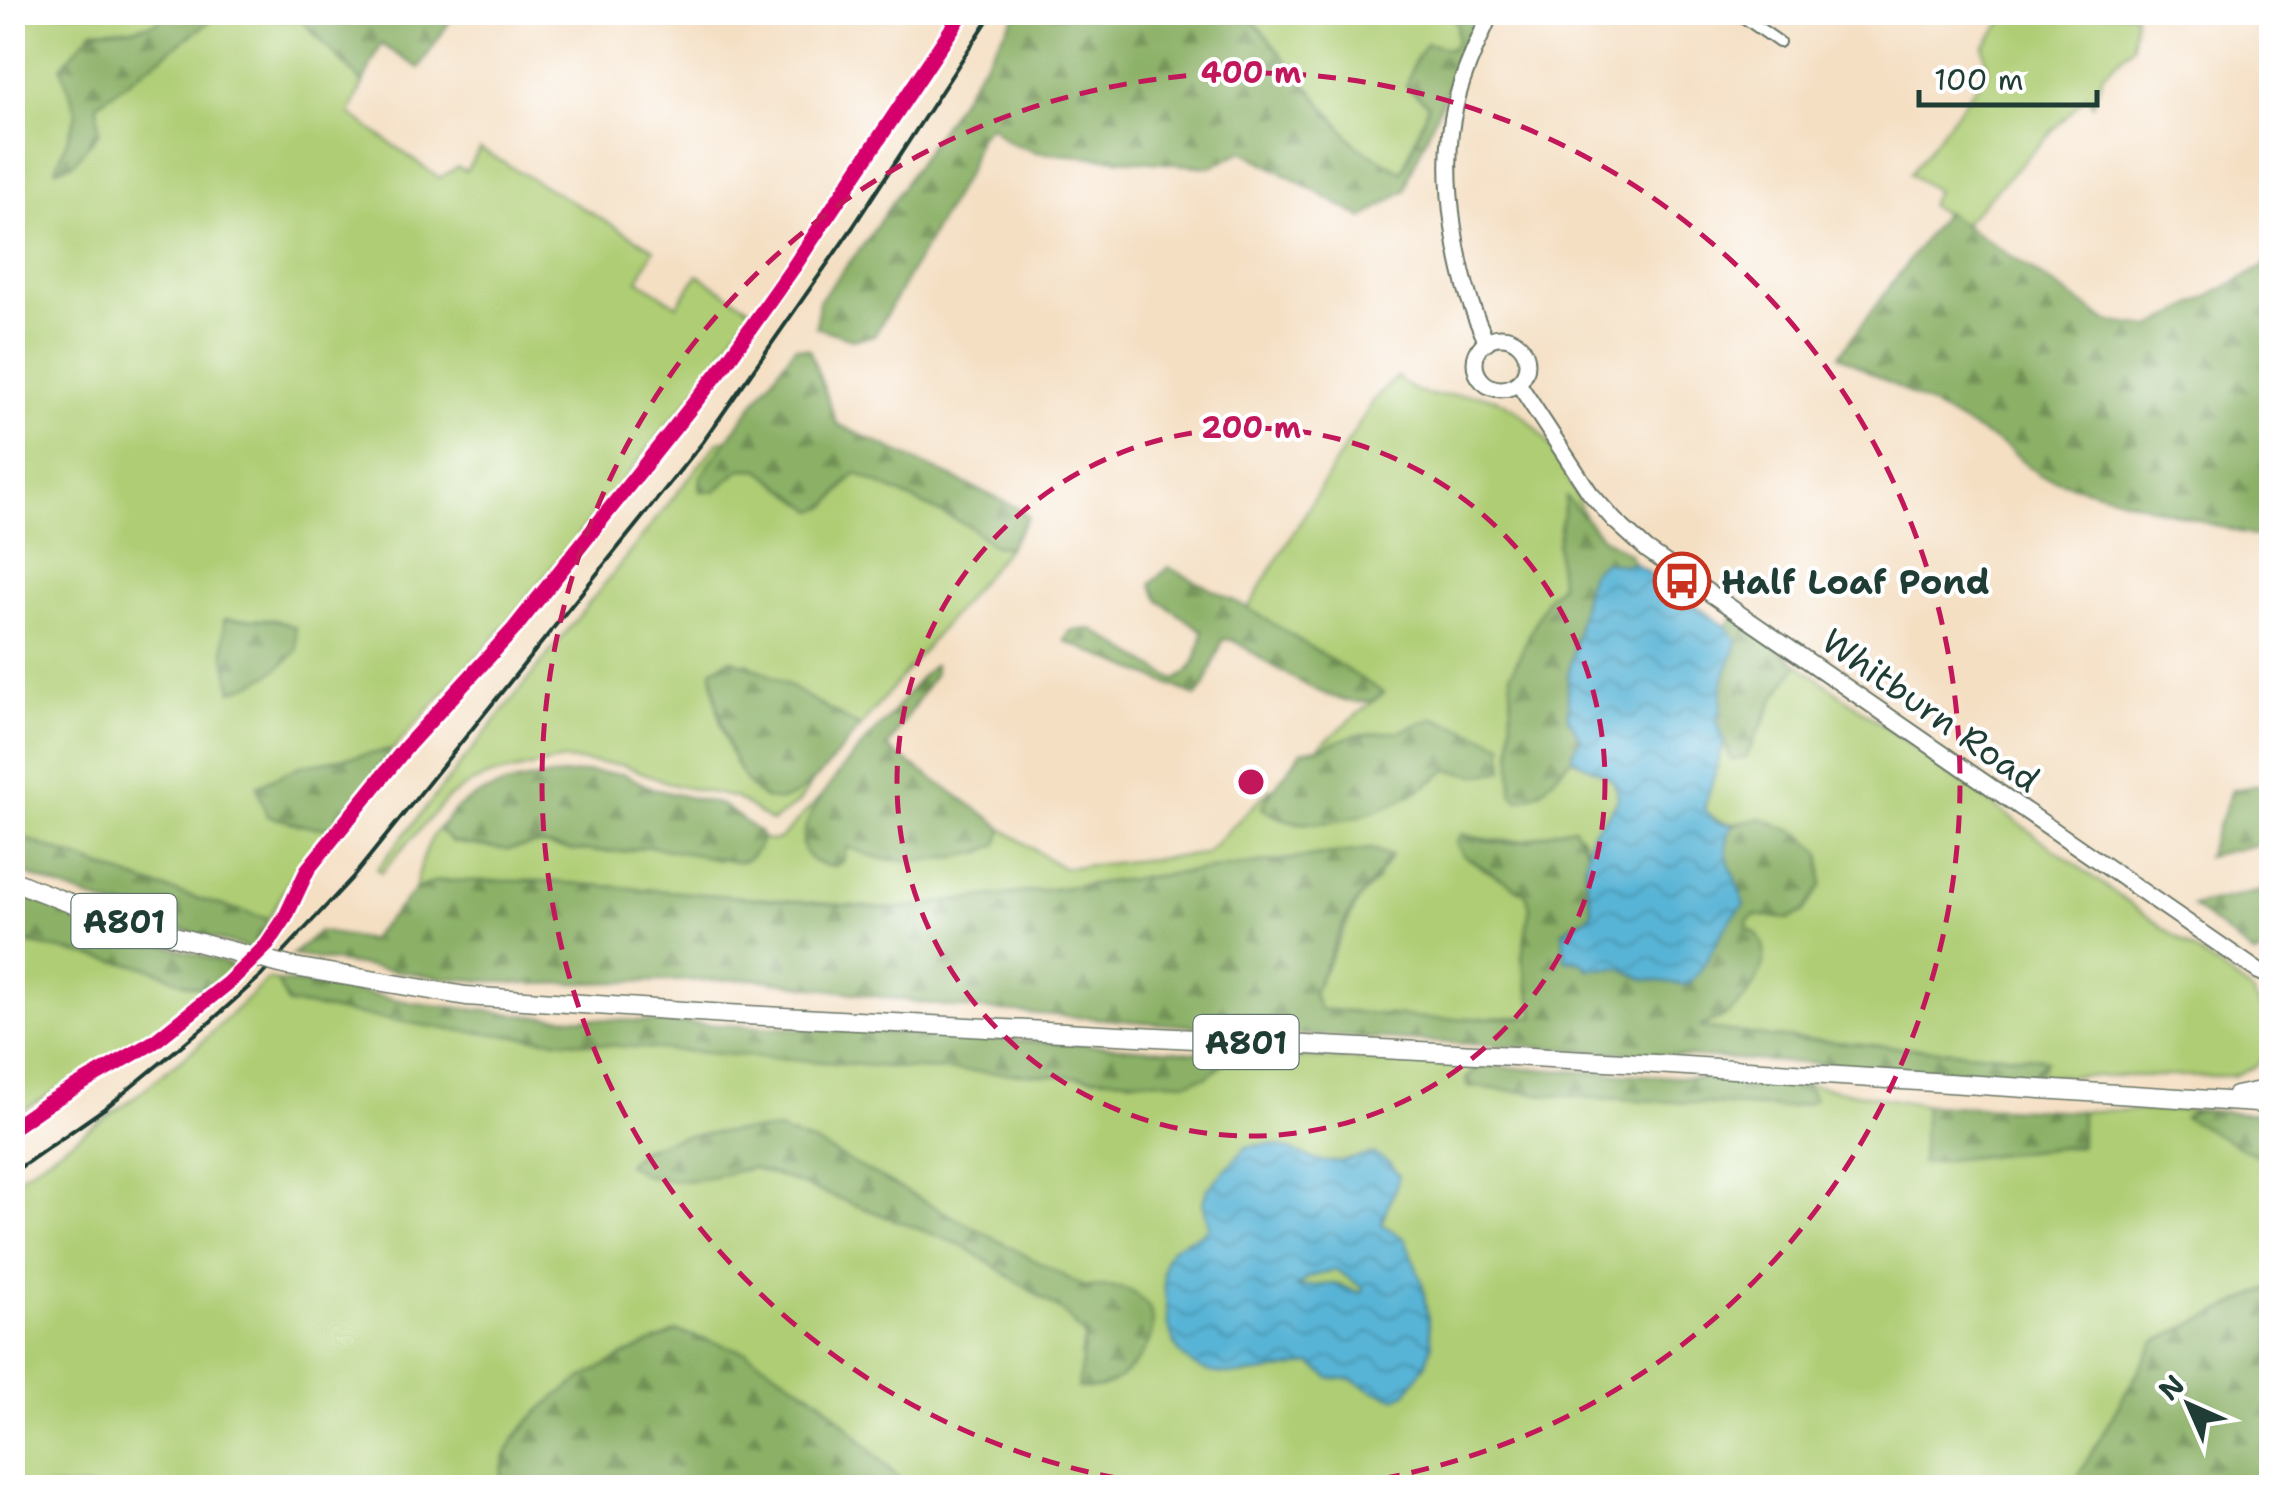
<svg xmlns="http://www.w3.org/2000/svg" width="2284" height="1500" viewBox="0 0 2284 1500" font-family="'Shantell Sans',sans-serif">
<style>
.grass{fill:#afcd74;stroke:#678554;stroke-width:2.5;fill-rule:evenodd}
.forest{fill:url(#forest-firs);stroke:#55764d;stroke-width:2.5}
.water{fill:url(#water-waves);stroke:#3c7885;stroke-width:2.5;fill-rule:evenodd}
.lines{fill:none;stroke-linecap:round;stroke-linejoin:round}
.minor-casing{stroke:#6a7666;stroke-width:14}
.secondary-casing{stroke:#6a7666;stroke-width:19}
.primary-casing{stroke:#6a7666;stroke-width:21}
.minor{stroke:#fff;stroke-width:10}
.secondary{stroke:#fff;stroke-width:15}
.primary{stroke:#fff;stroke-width:18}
.rail{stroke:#1f3d34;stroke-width:4}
.primary-bridge-casing{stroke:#6a7666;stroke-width:21;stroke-linecap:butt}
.primary-bridge{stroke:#fff;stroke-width:18}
.cycleway-casing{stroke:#fff;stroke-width:21}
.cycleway{stroke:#d6006c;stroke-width:15}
.ring{fill:none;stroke:#c2185b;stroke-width:5;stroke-dasharray:18 12}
.labels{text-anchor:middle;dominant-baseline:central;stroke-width:8;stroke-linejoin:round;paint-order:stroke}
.shield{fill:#fff;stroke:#627771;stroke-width:2.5}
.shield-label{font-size:32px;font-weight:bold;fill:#1f3d34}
.poi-label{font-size:35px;font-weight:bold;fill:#1f3d34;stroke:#fff;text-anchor:start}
.street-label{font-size:35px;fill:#1f3d34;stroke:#fff}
.centre{fill:#c2185b;stroke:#fff;stroke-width:5}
.ring-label{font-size:30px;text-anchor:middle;font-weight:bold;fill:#c2185b;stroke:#fff;stroke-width:8;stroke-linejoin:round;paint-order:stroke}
</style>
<defs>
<pattern id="forest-firs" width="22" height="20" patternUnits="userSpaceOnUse" patternTransform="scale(2.5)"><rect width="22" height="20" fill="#8bb066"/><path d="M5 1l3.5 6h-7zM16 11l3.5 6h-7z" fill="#719055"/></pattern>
<pattern id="water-waves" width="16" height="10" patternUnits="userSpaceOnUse" patternTransform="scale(2.5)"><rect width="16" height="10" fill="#58b4d6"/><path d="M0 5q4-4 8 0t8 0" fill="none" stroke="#4894ae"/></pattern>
</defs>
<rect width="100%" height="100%" fill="#fff"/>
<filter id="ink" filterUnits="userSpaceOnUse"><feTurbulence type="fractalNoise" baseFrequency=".01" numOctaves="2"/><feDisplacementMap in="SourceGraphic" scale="20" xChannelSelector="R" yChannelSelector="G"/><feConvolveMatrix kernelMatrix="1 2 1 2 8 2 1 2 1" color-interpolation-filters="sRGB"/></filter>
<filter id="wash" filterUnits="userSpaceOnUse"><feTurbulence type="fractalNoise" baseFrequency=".0048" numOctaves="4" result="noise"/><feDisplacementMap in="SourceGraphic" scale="40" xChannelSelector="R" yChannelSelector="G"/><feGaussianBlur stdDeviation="2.25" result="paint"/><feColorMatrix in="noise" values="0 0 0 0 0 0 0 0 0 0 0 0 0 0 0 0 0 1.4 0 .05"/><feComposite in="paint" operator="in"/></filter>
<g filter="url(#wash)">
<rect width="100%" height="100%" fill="#f4dfc3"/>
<g class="grass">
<path d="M12,13H161L158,22L136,28L93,30L77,113L57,169L97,104L217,16L302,20L363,83L350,114L439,178L458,167L466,171L480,149L654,249L638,280L677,305L698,275L751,309L707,377L502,629L392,750L300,766L267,816C289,820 312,831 333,827L296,871L268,919L146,883L13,834Z"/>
<polygon points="1247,13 1449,13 1457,23 1456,43 1450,49 1402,172 1356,145"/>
<polygon points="2010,13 2135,13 2133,46 2102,75 2093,104 2086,96 1963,224 1929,205 1936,191 1910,174 1987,72 1984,46"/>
<path d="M1397,377C1428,405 1438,392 1476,395C1533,399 1567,468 1584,516L1566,498L1557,544L1560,586L1547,598L1511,674L1513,700L1541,791L1572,758C1585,768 1596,768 1607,776C1634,793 1604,821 1590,835L1588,853L1581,835C1536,838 1506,847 1462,834L1479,866L1526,893L1530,907L1522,958L1535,1017L1437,1019L1320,1010L1313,993L1359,899L1378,879L1372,849L892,909L541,881H436L415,890C420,866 425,844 441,825L440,831L507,850L536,844L572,850L623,852L647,846L701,854L716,860L758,849L762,838L772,841L781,838L820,797L802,844L843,861L847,846L883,859L911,860L981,853L998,844L1003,829L1062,868L1205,854L1271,788L1262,808C1271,812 1282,820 1291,822C1336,831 1414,798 1447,770L1478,775L1503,744L1435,718L1400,731L1317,748L1383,693L1248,608L1375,398Z"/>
<path d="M731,437L712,461L715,491L741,469H759L804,504L826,508L856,473L969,526L991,544L1008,548L860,727L747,663L712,670C716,715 728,772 766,798L793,795L812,783L799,802L772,822L736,798L674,785L623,765L563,760L489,776L471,783L448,798L381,873L377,869L717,443Z"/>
<path d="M1798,664L2251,991L2270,1023L2272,1046L2256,1066L2233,1076H2032L2044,1067L2041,1058L1770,1037L1700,1027L1723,1017L1751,989L1758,935L1747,927L1748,920L1755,915L1788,919L1822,885L1821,853L1761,818C1737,824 1722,828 1704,810L1724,742L1732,760L1763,726L1774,699Z"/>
<polygon points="13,940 149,968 201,988 213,986 196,1003 146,1038 13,1116"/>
<path d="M268,979L277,981L288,1004L900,1068L1221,1066V1054L1480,1066L1475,1068L1468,1086L1550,1095L1783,1108L1811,1092L1804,1084L1925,1105L1922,1162L2080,1146L2081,1111L2197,1110L2185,1117L2271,1163V1287L2155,1342L2072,1487H907L820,1399L628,1353C589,1374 521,1412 506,1456C502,1466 501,1477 499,1487L13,1488V1181L127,1103L199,1045ZM778,1130L1085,1287L1106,1286L1132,1292L1080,1356L1085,1337L1063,1312L964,1246L787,1179L752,1168L695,1180H671L644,1175L640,1149L702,1135Z"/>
<polygon points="2271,1408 2271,1472 2268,1487 2257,1488"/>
</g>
<g class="forest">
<polygon points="161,13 161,12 455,13 419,68 381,44 363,83 301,20 217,16 97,104 99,132 73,164 56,169 77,113 61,67 93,30 136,28 158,22"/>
<polygon points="1017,13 1247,13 1356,145 1402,172 1410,157 1428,104 1406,86 1414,63 1426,43 1450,49 1456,44 1457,23 1449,13 1481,13 1409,176 1406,190 1363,218 1243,151 1211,167 1036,152 1006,141 990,125 978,137 969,169 874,336 852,339 816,327 819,301 868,239"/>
<polygon points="1945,212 2109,322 2152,327 2263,267 2271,257 2271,541 2039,475 2008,448 1839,355"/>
<path d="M795,347L809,349L837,424L1018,508L1028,517L1008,548L991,544L969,526L856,473C839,486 837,504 815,511L759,469H741L715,491H700L701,476Z"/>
<path d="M1566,497L1601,536L1629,554L1634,563L1620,565L1604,561L1585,593L1568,676V718L1581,739L1573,750L1572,758C1554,773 1544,796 1519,800L1513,796L1512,790L1511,674L1547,598L1560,586L1557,544Z"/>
<path d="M1168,567L1248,608L1384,693C1380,696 1375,700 1370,701C1332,710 1265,660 1233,640L1223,639L1204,687L1196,697L1174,686L1065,641L1070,631L1092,629L1175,680C1195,673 1200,650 1203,631L1159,601L1151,584Z"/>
<path d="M1733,616L1798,664L1774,699L1746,758L1732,760L1717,720C1724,708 1721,702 1722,689C1723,673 1734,657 1737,642L1727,627Z"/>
<path d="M224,619L276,620L295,627L297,650C278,673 259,682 232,691L224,652Z"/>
<path d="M730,659L766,673L860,727C842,748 808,798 780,800C734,805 715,703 712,670Z"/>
<path d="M934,665L935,673L887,748L996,822L1003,829L998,844C971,859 917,863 886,859C873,858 859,851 847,847L843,861L835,867C747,859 866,742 889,717C904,700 916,679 934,665Z"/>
<path d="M1435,718L1503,744L1504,770L1478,775L1447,770C1404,806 1314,845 1262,808C1272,785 1289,772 1302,751L1323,747L1354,735L1400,731Z"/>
<path d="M392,750L333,827C312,831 289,820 267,816L257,786L300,766Z"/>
<path d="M590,772L624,774L653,789L722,805L759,832L762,838C757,851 751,860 737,862L647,846L623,852L572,850L536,844L507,850L452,842L440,831C459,783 546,776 590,772Z"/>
<polygon points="2271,783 2271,842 2206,856 2232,790"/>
<path d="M1761,818L1800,834L1821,853L1822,885L1803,912L1788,919L1755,915L1748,920L1747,927C1753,932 1760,936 1763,944C1770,969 1744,1006 1722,1018C1714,1022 1708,1021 1701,1027L1770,1037L2041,1058L2047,1060L2031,1076L1293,1034L952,1007L756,979L533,984L443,978L292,955L319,931L369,940L415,890L436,881H541L892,909L1372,849L1391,856C1381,873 1369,884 1358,900C1339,927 1327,963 1313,993L1320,1009L1437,1019L1535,1017L1522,958L1530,907L1526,894L1463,855L1456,843L1462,834C1478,838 1493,844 1510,843C1532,841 1552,829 1574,827L1588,853L1584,872L1592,911L1587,918L1569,926L1588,969L1621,968L1644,979L1715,944L1742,892C1727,868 1721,851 1732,825Z"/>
<path d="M12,834L146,883L268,919L259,945L251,949C169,928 91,900 13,869Z"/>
<polygon points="2271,889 2271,949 2255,956 2192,906"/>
<path d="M12,891L94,923L238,967C199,1004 190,982 149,968L13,940Z"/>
<polygon points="277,981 331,986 414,1003 532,1016 975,1037 1221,1054 1221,1066 1208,1076 1187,1082 900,1068 606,1045 452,1030 288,1003"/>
<polygon points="1480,1066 1804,1084 1814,1099 1806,1104 1783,1108 1550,1095 1467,1086 1466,1079"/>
<polygon points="1925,1105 2081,1111 2081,1145 1921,1163"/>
<polygon points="2197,1110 2271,1115 2271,1163 2184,1117"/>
<path d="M778,1130L815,1143L1085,1287C1100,1286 1119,1285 1132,1292C1178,1317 1138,1376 1101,1387C1094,1389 1085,1388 1078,1388L1085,1336L1063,1312L964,1246L787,1179L752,1168L695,1180H670L644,1175L627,1164C657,1129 733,1132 778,1130Z"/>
<polygon points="2271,1287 2271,1408 2257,1487 2072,1487 2155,1342"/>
<path d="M677,1331L746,1352L820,1399L907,1487H499C501,1476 502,1460 508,1450C544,1389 616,1359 677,1331Z"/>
</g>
<g class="water">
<path d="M1604,561L1620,565L1634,563L1727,627L1737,641C1734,657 1723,673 1722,688C1720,702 1724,708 1717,720L1724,742L1704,809L1715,821L1732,825C1716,864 1739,871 1744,906C1717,928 1713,962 1687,985L1644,979L1621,968L1588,969L1582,962L1565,960L1563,931L1587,918L1592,911C1586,882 1584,870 1589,840C1593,820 1632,807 1612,780C1606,772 1584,767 1572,758L1573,750L1581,739L1568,718V676L1585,593L1591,572Z"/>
<path d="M1267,1144C1285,1145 1298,1155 1315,1160C1335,1166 1355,1157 1374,1154L1389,1163L1399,1176C1395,1194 1385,1207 1382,1224L1405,1239L1422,1282L1432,1344L1426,1363L1407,1393L1395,1398L1374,1391L1351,1379L1330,1378L1311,1364C1252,1375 1171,1396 1167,1310C1166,1294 1160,1270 1167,1256C1176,1238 1198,1241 1209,1226L1203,1202L1207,1190L1246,1147ZM1337,1270L1363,1288L1362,1293L1335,1284L1297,1287L1309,1277Z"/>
</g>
</g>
<g filter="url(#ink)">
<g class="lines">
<g class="minor-casing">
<polyline id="minor" points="1736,12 1779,42"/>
</g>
<g class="secondary-casing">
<g id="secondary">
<circle cx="1501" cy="363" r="26"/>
<path d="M1487,342C1456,282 1439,173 1455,107C1462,74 1478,43 1491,12"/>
<polyline points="1518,383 1590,493 1614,520 1647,550 2258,971 2272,977"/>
</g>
</g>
<g class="primary-casing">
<g id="primary">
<path d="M12,880C85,912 162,934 239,953"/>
<polyline points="288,966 466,996 727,1014 1624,1062 2272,1104"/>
<polyline points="2236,1096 2265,1090 2272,1084"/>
</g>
</g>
<use href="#minor" class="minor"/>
<use href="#secondary" class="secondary"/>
<use href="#primary" class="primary"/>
<polyline class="rail" points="12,1173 108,1106 209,1023 261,976 353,877 703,442 853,227 993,12"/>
<g class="primary-bridge-casing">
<polyline id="primary-bridge" points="239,953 288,966"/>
</g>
<use href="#primary-bridge" class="primary-bridge"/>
<g class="cycleway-casing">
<polyline id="cycleway" points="12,1128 48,1103 154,1042 228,983 267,945 285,918 308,869 408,745 514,629 723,367 793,268 963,12"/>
</g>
<use href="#cycleway" class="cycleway"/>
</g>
</g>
<g class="ring">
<circle cx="1251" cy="782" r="354"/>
<path d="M1177 1487A709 709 0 1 1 1325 1487"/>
</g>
<defs>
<g id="bus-ring" transform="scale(2.875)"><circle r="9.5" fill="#fff" stroke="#c8321e" stroke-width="1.5"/><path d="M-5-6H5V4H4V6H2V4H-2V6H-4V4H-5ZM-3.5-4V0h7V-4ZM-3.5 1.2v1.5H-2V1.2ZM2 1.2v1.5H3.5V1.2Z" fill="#c8321e"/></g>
</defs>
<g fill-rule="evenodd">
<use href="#bus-ring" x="1682" y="581"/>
</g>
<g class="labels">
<g class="shield">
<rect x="71.5" y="894" width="105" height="54" rx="8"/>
<rect x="1193.5" y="1015" width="105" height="54" rx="8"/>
</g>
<g class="shield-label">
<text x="124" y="921">A801</text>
<text x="1246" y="1042">A801</text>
</g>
<g class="poi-label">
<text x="1721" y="581">Half Loaf Pond</text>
</g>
<g class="street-label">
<text transform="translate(1931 710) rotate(35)">Whitburn Road</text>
</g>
</g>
<circle cx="1251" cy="782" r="15" class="centre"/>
<g class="ring-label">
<text x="1251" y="83">400 m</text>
<text x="1251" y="438">200 m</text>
</g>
<rect width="2284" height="1500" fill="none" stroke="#fff" stroke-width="50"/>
<g transform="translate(2189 1405) rotate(315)" stroke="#ffffff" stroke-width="8" paint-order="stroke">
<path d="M0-8L18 38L0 25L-18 38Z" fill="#1f3d34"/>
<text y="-15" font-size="28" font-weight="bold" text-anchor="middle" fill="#1f3d34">N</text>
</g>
<path d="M1919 90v15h178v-15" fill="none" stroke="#1f3d34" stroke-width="5"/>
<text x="1934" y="90" font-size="30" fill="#1f3d34" stroke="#ffffff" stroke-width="8" paint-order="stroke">100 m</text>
</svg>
